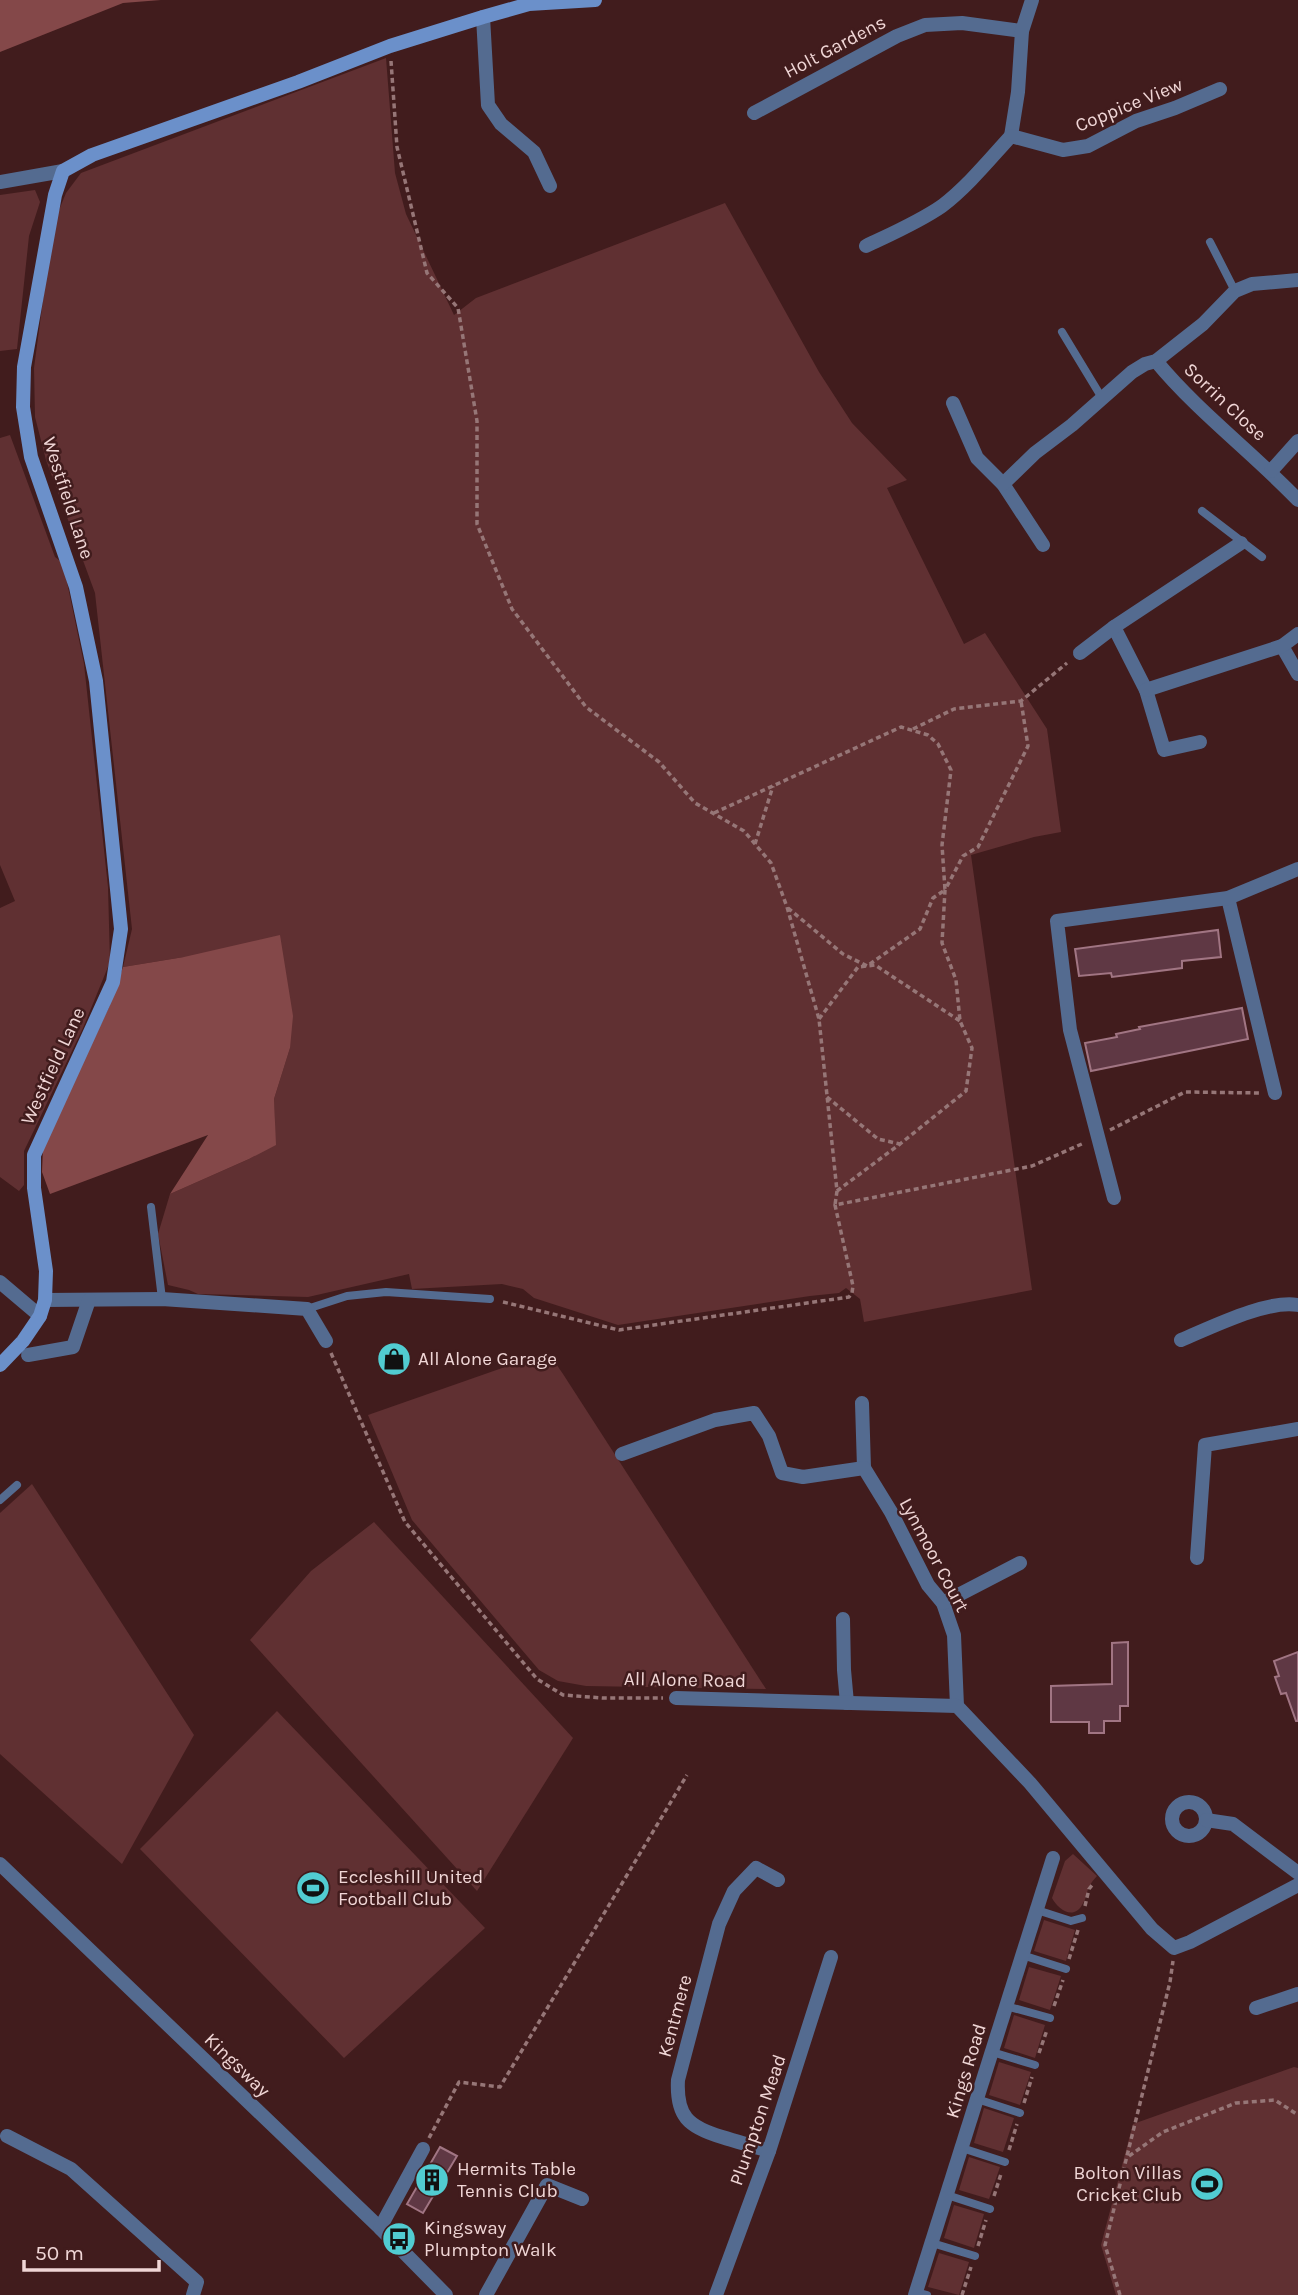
<svg xmlns="http://www.w3.org/2000/svg" width="1298" height="2295" viewBox="0 0 1298 2295" font-family="Karla,sans-serif">
<style>
.green{fill:#603032}
.forest{fill:#844849}
.building{fill:#5f3844;stroke:#a17583;stroke-width:2}
.lines{fill:none;stroke-linecap:round;stroke-linejoin:round}
.path{stroke:#967677;stroke-width:3.5;stroke-dasharray:5 3.5;stroke-linecap:butt}
.lane{stroke:#546b90;stroke-width:8}
.street{stroke:#546b90;stroke-width:14}
.secondary{stroke:#6b90ca;stroke-width:14}
.labels{text-anchor:middle;dominant-baseline:central;stroke-width:5;stroke-linejoin:round;paint-order:stroke}
.street-label{font-size:19px;fill:#f0d6d6;stroke:#411c1d}
.poi-label{font-size:19px;fill:#f0d6d6;stroke:#411c1d;text-anchor:start}
</style>
<rect width="100%" height="100%" fill="#411c1d"/>
<g class="green">
<polygon points="386,58 395,173 406,214 454,315 476,298 725,203 819,372 852,423 907,480 887,488 964,644 985,633 1047,729 1061,832 1034,837 971,855 1032,1290 864,1322 860,1299 846,1288 839,1293 810,1296 618,1325 534,1298 523,1289 502,1284 412,1289 409,1274 308,1297 198,1294 189,1290 168,1285 158,1234 170,1194 249,1159 275,1144 274,1099 290,1048 184,957 123,967 132,929 95,593 46,460 35,417 34,368 45,285 57,215 66,193 81,173"/>
<polygon points="35,190 40,202 29,236 17,349 0,351 0,195"/>
<polygon points="10,435 55,557 63,563 84,664 108,887 110,962 83,1028 24,1151 24,1185 19,1191 0,1177 0,908 15,901 0,865 0,438"/>
<polygon points="548,1352 563,1374 766,1689 586,1686 558,1681 539,1670 412,1520 368,1415"/>
<polygon points="32,1484 194,1735 122,1864 0,1754 0,1513"/>
<polygon points="374,1522 573,1738 477,1891 250,1640 311,1571"/>
<polygon points="277,1711 485,1928 344,2058 140,1849"/>
<path d="M1073,1854L1097,1876C1083,1891 1090,1893 1082,1905C1073,1921 1057,1908 1052,1898L1065,1861Z"/>
<polygon points="1044,1920 1075,1930 1066,1961 1034,1951"/>
<polygon points="1029,1967 1061,1976 1050,2010 1019,2000"/>
<polygon points="1014,2015 1045,2025 1035,2058 1004,2048"/>
<polygon points="999,2062 1031,2072 1020,2105 989,2095"/>
<polygon points="1294,2067 1298,2068 1298,2295 1116,2295 1101,2245 1133,2124"/>
<polygon points="984,2108 1014,2118 1003,2152 974,2143"/>
<polygon points="969,2157 1000,2167 989,2199 959,2190"/>
<polygon points="954,2205 984,2214 974,2248 944,2238"/>
<polygon points="939,2253 969,2262 959,2295 928,2287"/>
</g>
<g class="forest">
<polygon points="0,0 161,0 123,3 0,52"/>
<polygon points="280,935 293,1016 290,1048 274,1099 276,1145 249,1159 170,1194 208,1135 50,1194 42,1172 43,1147 109,1007 123,967 184,957"/>
</g>
<g class="building">
<polygon points="1218,930 1221,957 1182,961 1182,968 1112,977 1111,973 1079,976 1075,949"/>
<polygon points="1242,1008 1248,1039 1091,1071 1085,1043 1117,1037 1116,1034 1140,1029 1139,1027"/>
<polygon points="1128,1642 1128,1706 1120,1706 1120,1721 1104,1721 1104,1733 1089,1733 1089,1722 1051,1722 1051,1686 1112,1684 1112,1643"/>
<polygon points="1298,1652 1298,1721 1296,1721 1286,1693 1281,1694 1275,1677 1279,1676 1274,1661"/>
<polygon points="440,2147 457,2156 423,2213 407,2204"/>
</g>
<g class="lines">
<g class="path">
<polyline points="391,61 397,147 427,273 458,308 477,421 477,524 512,609 586,707 659,762 695,803 744,831 771,863 787,907 819,1019 837,1191 835,1205"/>
<polyline points="913,729 954,709 1021,701 1067,663"/>
<polyline points="714,813 901,727 928,735 938,744 951,770 942,845 945,890 933,898 920,929 867,966 843,954 788,908"/>
<polyline points="755,844 773,786"/>
<polyline points="819,1019 858,967 875,965 960,1021"/>
<polyline points="827,1097 878,1139 900,1144"/>
<polyline points="1110,1130 1185,1092 1262,1093"/>
<polyline points="837,1191 900,1144 966,1091 972,1048 960,1021 956,980 942,943 945,890 963,856 978,847 1028,746 1021,701"/>
<polyline points="503,1302 619,1330 849,1297 852,1293 853,1286 835,1205 1032,1166 1084,1143"/>
<polyline points="331,1353 405,1522 537,1679 563,1695 603,1698 663,1698"/>
<polyline points="1085,1906 1089,1889 1093,1884"/>
<polyline points="1069,1959 1078,1930"/>
<polyline points="1054,2006 1063,1980"/>
<polyline points="1039,2053 1047,2030"/>
<polyline points="1024,2103 1032,2077"/>
<polyline points="429,2138 459,2082 500,2087 687,1775"/>
<polyline points="1009,2150 1017,2124"/>
<polyline points="1129,2156 1163,2132 1236,2103 1275,2100 1298,2115"/>
<polyline points="994,2196 1001,2174"/>
<polyline points="978,2246 986,2220"/>
<polyline points="962,2295 971,2267"/>
<polyline points="1120,2295 1105,2245 1170,1982 1173,1961"/>
</g>
<g class="lane">
<polyline points="1210,242 1235,291"/>
<polyline points="1062,332 1102,398"/>
<polyline points="1202,511 1262,557"/>
<polyline points="151,1207 162,1299"/>
<polyline points="307,1309 347,1296 386,1292 490,1299"/>
<polyline points="0,1500 17,1485"/>
<polyline points="1037,1910 1071,1921 1082,1918"/>
<polyline points="1022,1955 1066,1969"/>
<polyline points="1006,2006 1050,2018"/>
<polyline points="992,2052 1035,2065"/>
<polyline points="977,2099 1020,2113"/>
<polyline points="962,2148 1005,2162"/>
<polyline points="947,2195 990,2209"/>
<polyline points="932,2243 975,2256"/>
<polyline points="916,2292 927,2295"/>
</g>
<g class="street">
<polyline points="483,17 488,105 501,124 534,152 550,186"/>
<polyline points="754,113 897,36 925,25 962,23 1022,31"/>
<polyline points="1011,136 1018,92 1022,31 1032,0"/>
<polyline points="0,182 63,171"/>
<path d="M866,246C891,234 919,222 942,206C968,186 989,160 1011,136L1063,150L1088,146L1136,121L1175,108L1220,89"/>
<path d="M1156,361C1197,411 1253,453 1298,500"/>
<polyline points="953,403 977,458 1003,484 1043,545"/>
<polyline points="1271,471 1298,441"/>
<polyline points="1003,484 1035,453 1072,425 1132,372 1145,364 1156,361 1203,324 1235,291 1252,284 1298,280"/>
<polyline points="1114,627 1146,690 1164,750 1200,742"/>
<polyline points="1282,646 1298,674"/>
<polyline points="1080,653 1114,627 1241,543"/>
<polyline points="1146,690 1282,646 1298,634"/>
<polyline points="1228,898 1275,1093"/>
<polyline points="1114,1198 1070,1030 1057,921 1228,898 1298,869"/>
<polyline points="0,1282 40,1316"/>
<polyline points="45,1300 162,1299 307,1309 326,1341"/>
<path d="M1181,1340C1210,1328 1268,1299 1298,1305"/>
<polyline points="28,1355 73,1347 89,1300"/>
<polyline points="862,1403 864,1468"/>
<polyline points="622,1454 715,1420 754,1413 769,1436 782,1473 803,1477 864,1468 891,1512 928,1585 943,1603 954,1635 957,1706"/>
<polyline points="1197,1558 1205,1445 1298,1429"/>
<polyline points="943,1603 1020,1563"/>
<polyline points="843,1619 844,1670 847,1703"/>
<polyline points="676,1698 957,1706 1030,1783 1152,1929 1174,1948 1190,1942 1298,1885"/>
<circle cx="1189" cy="1819" r="17"/>
<polyline points="1206,1820 1233,1824 1298,1873"/>
<polyline points="0,1864 380,2228 446,2295"/>
<polyline points="1256,2008 1298,1994"/>
<polyline points="7,2136 71,2169 197,2282 193,2295"/>
<path d="M769,2151C753,2146 738,2142 722,2137C688,2127 676,2116 678,2080L719,1924L734,1891L756,1868L778,1880"/>
<polyline points="380,2228 423,2149"/>
<polyline points="486,2295 547,2185 582,2199"/>
<polyline points="716,2295 769,2151 831,1957"/>
<polyline points="915,2295 1053,1858"/>
</g>
<polyline class="secondary" points="0,1365 23,1341 40,1316 45,1300 46,1271 34,1188 34,1155 113,982 121,929 96,681 76,587 31,457 23,407 24,367 55,195 63,171 92,155 298,82 390,46 483,17 529,4 595,0"/>
</g>
<defs>
<g id="shop-disc" transform="scale(1.75)"><circle r="9.5" fill="#51ccd1" stroke="#411c1d"/><path d="M-5-2.5h2.3a2.7 3.5 0 0 1 5.4 0H5L5.5 6h-11ZM-1.5-2.5h3a1.5 2.3 0 0 0-3 0Z" fill="#111"/></g>
<g id="stadium-disc" transform="scale(1.75)"><circle r="9.5" fill="#51ccd1" stroke="#411c1d"/><path d="M0-5a6.5 5 0 1 0 0 10a6.5 5 0 1 0 0-10ZM-3.5-1.8h7v3.6h-7Z" fill="#111"/></g>
<g id="building-disc" transform="scale(1.75)"><circle r="9.5" fill="#51ccd1" stroke="#411c1d"/><path d="M-4-6H4V6H1V3H-1V6H-4ZM-2.5-4.3h1.7v1.8h-1.7ZM.8-4.3h1.7v1.8H.8ZM-2.5-1h1.7V.8h-1.7ZM.8-1h1.7V.8H.8Z" fill="#111"/></g>
<g id="bus-disc" transform="scale(1.75)"><circle r="9.5" fill="#51ccd1" stroke="#411c1d"/><path d="M-5-6H5V4H4V6H2V4H-2V6H-4V4H-5ZM-3.5-4V0h7V-4ZM-3.5 1.2v1.5H-2V1.2ZM2 1.2v1.5H3.5V1.2Z" fill="#111"/></g>
</defs>
<g fill-rule="evenodd">
<use href="#shop-disc" x="394" y="1359"/>
<use href="#stadium-disc" x="313" y="1888"/>
<use href="#building-disc" x="432" y="2180"/>
<use href="#stadium-disc" x="1207" y="2184"/>
<use href="#bus-disc" x="399" y="2239"/>
</g>
<g class="labels">
<g class="street-label">
<text transform="translate(835 47) rotate(-28)">Holt Gardens</text>
<text transform="translate(1129 105) rotate(-22)">Coppice View</text>
<text transform="translate(1225 402) rotate(43)">Sorrin Close</text>
<text transform="translate(68 498) rotate(72)">Westfield Lane</text>
<text transform="translate(53 1066) rotate(-65)">Westfield Lane</text>
<text transform="translate(934 1555) rotate(62)">Lynmoor Court</text>
<text transform="translate(685 1680) rotate(1)">All Alone Road</text>
<text transform="translate(675 2016) rotate(-75)">Kentmere</text>
<text transform="translate(237 2065) rotate(44)">Kingsway</text>
<text transform="translate(966 2071) rotate(-73)">Kings Road</text>
<text transform="translate(758 2120) rotate(-71)">Plumpton Mead</text>
</g>
<g class="poi-label">
<text x="418" y="1359">All Alone Garage</text>
<text x="338" y="1877">Eccleshill United<tspan x="338" dy="22">Football Club</tspan></text>
<text x="457" y="2169">Hermits Table<tspan x="457" dy="22">Tennis Club</tspan></text>
<text x="1182" y="2173" text-anchor="end">Bolton Villas<tspan x="1182" dy="22">Cricket Club</tspan></text>
<text x="424" y="2228">Kingsway<tspan x="424" dy="22">Plumpton Walk</tspan></text>
</g>
</g>
<path d="M24 2260v10h135v-10" fill="none" stroke="#f0d6d6" stroke-width="3.5"/>
<text x="35" y="2260" font-size="21" fill="#f0d6d6" stroke="#411c1d" stroke-width="5" paint-order="stroke">50 m</text>
</svg>
